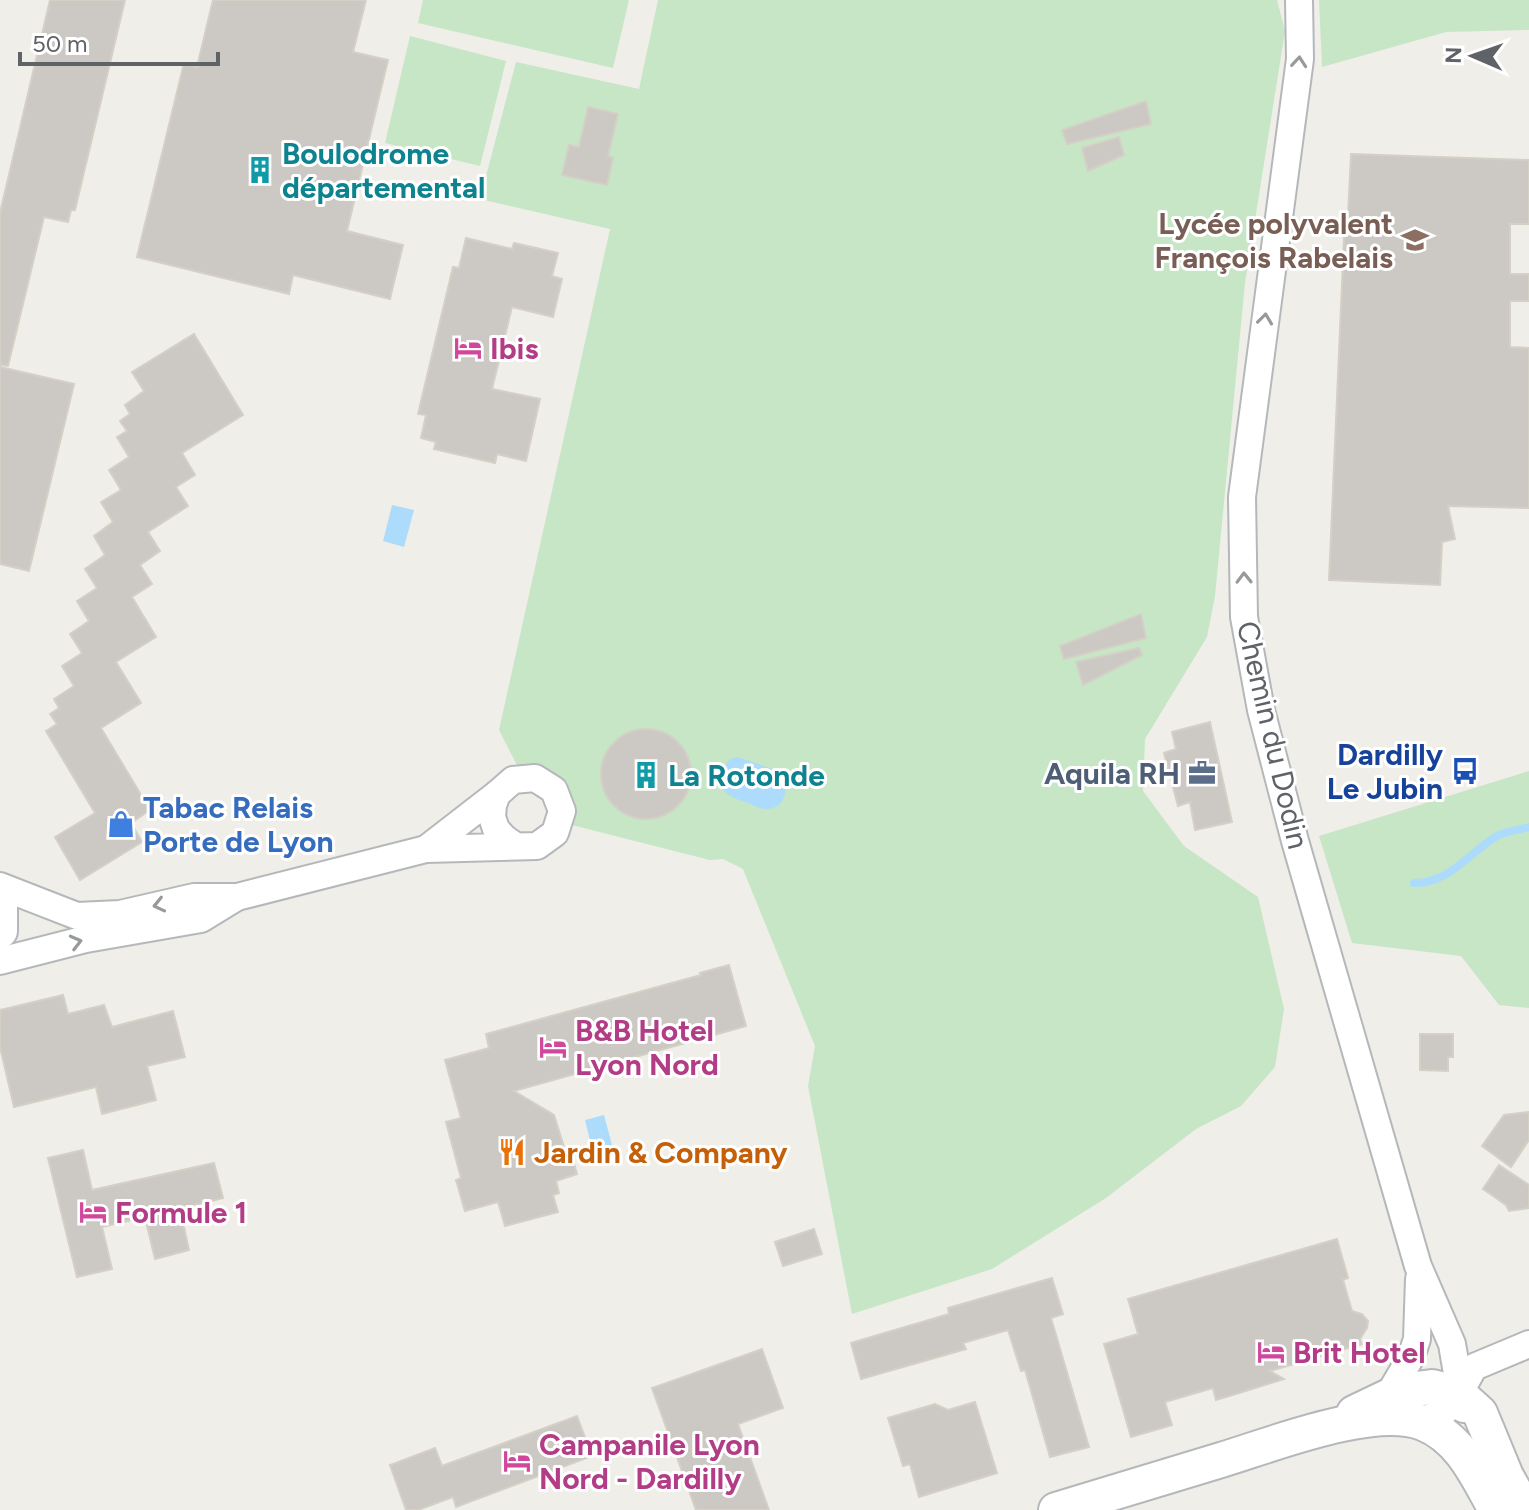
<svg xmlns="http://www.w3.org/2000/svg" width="1529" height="1510" viewBox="0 0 1529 1510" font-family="Figtree,sans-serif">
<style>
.green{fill:#c6e6c6}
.water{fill:#acdbfc}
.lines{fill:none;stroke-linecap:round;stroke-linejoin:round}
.stream{stroke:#acdbfc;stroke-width:8}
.building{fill:#ccc9c4;stroke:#d5d0c6;stroke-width:2}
.minor-casing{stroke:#b5b8bb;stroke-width:30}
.tertiary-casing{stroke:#b5b8bb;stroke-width:38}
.minor{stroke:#fff;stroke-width:26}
.tertiary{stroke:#fff;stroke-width:34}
.oneway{stroke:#979a9c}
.labels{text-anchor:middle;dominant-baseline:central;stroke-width:6;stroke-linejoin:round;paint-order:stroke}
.culture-label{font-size:30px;font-weight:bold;fill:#0d838f;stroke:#fff;text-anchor:start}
.education-label{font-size:30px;font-weight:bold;fill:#785e54;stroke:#fff;text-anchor:end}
.hotel-label{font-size:30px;font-weight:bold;fill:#b23c85;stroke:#fff;text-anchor:start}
.street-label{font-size:30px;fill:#5f6367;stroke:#fff}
.transit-label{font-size:30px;font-weight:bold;fill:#164399;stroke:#fff;text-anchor:end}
.service-label{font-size:30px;font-weight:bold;fill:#4e5e75;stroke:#fff;text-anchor:end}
.shop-label{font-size:30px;font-weight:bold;fill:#366cbe;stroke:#fff;text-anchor:start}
.food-label{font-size:30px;font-weight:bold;fill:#c56008;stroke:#fff;text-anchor:start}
</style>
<rect width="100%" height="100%" fill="#f0eee8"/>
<g class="green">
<polygon points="423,0 629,0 613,68 418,23"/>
<polygon points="658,0 1277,0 1285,31 1245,283 1215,596 1207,637 1145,739 1143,791 1184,846 1258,897 1284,1009 1275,1067 1241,1106 1196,1129 1106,1198 992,1269 852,1314 808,1086 815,1046 743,869 723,859 710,860 560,822 554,790 523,777 499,730 610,229 480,199 516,62 639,89"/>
<polygon points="1319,0 1529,0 1529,30 1446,32 1322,67"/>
<polygon points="410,36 506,61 480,166 385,143"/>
<polygon points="1529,771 1529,1008 1499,1005 1461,956 1352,943 1319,836"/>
</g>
<g class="water">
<polygon points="392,505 414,510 404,547 383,541"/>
<path d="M738,757L778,771C790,783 788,809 766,809C760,809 753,805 748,803C730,797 714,790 721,768L731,759Z"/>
<polygon points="604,1115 615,1156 595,1161 585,1120"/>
</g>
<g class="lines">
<path class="stream" d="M1414,883C1451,883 1468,853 1497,836C1506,831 1519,830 1529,827"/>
</g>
<g class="building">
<polygon points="50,0 125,0 75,210 71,210 68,222 44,217 8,366 0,365 0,213"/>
<polygon points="213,0 366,0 353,52 388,60 347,231 403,245 390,299 293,275 289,294 137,257 184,63 197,67"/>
<polygon points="1146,101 1151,124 1067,144 1062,130"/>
<polygon points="588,107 618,114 608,156 613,158 607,185 562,175 569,145 579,147"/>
<polygon points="1119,137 1124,155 1088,171 1082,148"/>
<polygon points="1351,154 1529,160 1529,224 1510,224 1510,274 1529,274 1529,301 1510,301 1510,347 1529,348 1529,508 1448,506 1455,539 1442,542 1440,585 1329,580 1345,215 1348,215"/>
<polygon points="466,238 512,249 514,243 558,253 552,276 562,279 553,317 512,307 492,389 540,399 526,461 497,454 495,463 434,449 436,442 421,438 426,415 418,414 453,267 459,268"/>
<polygon points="194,334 243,415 182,453 195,475 176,487 188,506 148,532 160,551 140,565 152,584 132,597 156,637 116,662 141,703 101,728 150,810 131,823 142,842 80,880 55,837 95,813 46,731 57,724 50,714 59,708 54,699 74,686 62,666 82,653 70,634 89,621 77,601 97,588 85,569 105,555 94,536 113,522 101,502 121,490 109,470 129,457 117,437 127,431 120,421 130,414 125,405 144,391 132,372"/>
<polygon points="0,367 74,384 29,571 0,564"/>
<polygon points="1141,614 1146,638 1064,659 1060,646"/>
<polygon points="1139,648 1142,655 1083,685 1076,662"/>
<polygon points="1210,722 1232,822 1195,830 1190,802 1178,806 1164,753 1176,749 1172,732"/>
<circle cx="646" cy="774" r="45"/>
<polygon points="729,965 746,1026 514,1091 554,1115 565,1150 570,1149 577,1174 556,1181 559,1193 553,1195 558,1212 505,1226 498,1202 465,1211 456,1180 461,1178 446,1122 461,1118 445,1060 489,1048 486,1034 701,975 700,973"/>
<polygon points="63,995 68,1014 104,1005 112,1027 173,1011 185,1057 147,1066 156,1100 102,1114 96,1087 14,1107 0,1047 0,1010"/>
<polygon points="1420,1034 1453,1034 1453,1057 1448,1057 1448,1071 1420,1070"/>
<polygon points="1529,1112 1529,1140 1511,1167 1482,1146 1504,1115"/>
<polygon points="83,1150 92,1190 214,1163 223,1198 180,1209 189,1250 155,1259 145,1217 102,1227 112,1269 77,1277 48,1158"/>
<polygon points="1499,1165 1529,1185 1529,1208 1509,1211 1506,1205 1483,1189"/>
<polygon points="814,1229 822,1254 783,1266 775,1242"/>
<polygon points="1337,1239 1348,1278 1343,1280 1352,1311 1362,1314 1368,1321 1367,1328 1360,1339 1362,1344 1270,1371 1284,1379 1252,1389 1216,1400 1213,1388 1165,1402 1172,1425 1131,1437 1104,1344 1138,1334 1128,1299"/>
<polygon points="1052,1278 1063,1314 1051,1318 1089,1447 1050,1457 1025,1370 1021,1371 1008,1330 963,1343 966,1349 861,1379 851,1343 949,1314 948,1308"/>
<polygon points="762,1349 783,1408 738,1424 769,1510 696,1510 652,1388"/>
<polygon points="975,1402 997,1473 919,1497 910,1464 903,1466 888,1418 935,1404 948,1410"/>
<polygon points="577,1416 592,1456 456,1507 453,1497 418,1510 406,1510 390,1465 435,1448 442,1466"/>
</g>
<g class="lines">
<g class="minor-casing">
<g id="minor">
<polyline points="1299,0 1300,59 1242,497 1244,617 1261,710 1295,841 1418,1266 1452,1344 1463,1409"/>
<polyline points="426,849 497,794"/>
<polyline points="0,886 77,916 120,914 194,897 237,897 426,849 537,846 555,833 562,811 554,790 535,778 513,780 497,794 493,805 492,817 496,829 504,838 514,845"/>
<polyline points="0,961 86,939 201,919 237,897"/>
<polyline points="1388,1396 1411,1357 1417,1339 1419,1279"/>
<polyline points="1420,1422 1445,1411 1459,1394 1474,1367 1529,1344"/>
</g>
</g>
<g class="tertiary-casing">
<g id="tertiary">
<polyline points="0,900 0,931"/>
<polyline points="1354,1413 1400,1391 1432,1387 1459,1394 1480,1413 1506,1476 1525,1510"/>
<path d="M1056,1510C1111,1493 1166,1477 1221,1460C1271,1445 1373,1404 1423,1423C1461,1438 1477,1476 1496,1510"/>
</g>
</g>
<use href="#minor" class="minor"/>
<use href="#tertiary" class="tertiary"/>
</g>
<defs><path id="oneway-chevron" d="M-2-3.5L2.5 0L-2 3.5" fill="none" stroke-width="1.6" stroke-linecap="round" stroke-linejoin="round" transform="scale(2)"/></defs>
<g class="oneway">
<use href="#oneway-chevron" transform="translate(1299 62) rotate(-85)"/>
<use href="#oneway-chevron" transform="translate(1265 319) rotate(-83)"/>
<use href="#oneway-chevron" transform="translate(1244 578) rotate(-91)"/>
<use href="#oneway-chevron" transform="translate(159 905) rotate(167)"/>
<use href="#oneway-chevron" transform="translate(76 942) rotate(-14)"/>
</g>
<defs>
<g id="building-bare" transform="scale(2.16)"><path d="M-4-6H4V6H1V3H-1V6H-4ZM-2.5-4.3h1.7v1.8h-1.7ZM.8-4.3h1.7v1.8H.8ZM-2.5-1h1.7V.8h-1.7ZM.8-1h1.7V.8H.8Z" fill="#0f9aa8" stroke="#fff" stroke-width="2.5" paint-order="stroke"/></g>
<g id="school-bare" transform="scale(2.16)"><path d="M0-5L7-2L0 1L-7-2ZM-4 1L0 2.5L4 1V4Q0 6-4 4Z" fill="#8d6e63" stroke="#fff" stroke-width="2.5" paint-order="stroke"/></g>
<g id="hotel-bare" transform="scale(2.16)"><path d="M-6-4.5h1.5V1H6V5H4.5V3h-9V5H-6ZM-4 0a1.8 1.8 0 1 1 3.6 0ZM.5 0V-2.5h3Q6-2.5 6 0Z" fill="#d1479c" stroke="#fff" stroke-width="2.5" paint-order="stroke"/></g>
<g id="bus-bare" transform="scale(2.16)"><path d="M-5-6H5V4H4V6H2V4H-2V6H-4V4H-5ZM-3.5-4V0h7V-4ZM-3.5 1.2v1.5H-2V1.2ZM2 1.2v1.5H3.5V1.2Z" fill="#1a4fb4" stroke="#fff" stroke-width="2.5" paint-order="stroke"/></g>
<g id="office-bare" transform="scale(2.16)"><path d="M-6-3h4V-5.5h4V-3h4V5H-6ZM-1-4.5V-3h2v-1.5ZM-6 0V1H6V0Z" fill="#5c6f8a" stroke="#fff" stroke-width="2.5" paint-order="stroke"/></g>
<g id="shop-bare" transform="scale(2.16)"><path d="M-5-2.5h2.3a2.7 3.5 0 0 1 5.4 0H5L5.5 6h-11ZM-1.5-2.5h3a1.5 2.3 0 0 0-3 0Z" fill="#3f7fe0" stroke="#fff" stroke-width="2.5" paint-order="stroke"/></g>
<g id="restaurant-bare" transform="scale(2.16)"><path d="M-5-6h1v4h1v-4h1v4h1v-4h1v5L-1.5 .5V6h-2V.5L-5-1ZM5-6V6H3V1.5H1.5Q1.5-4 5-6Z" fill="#e8710a" stroke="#fff" stroke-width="2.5" paint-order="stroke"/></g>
</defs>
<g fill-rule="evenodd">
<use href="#building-bare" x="260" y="170"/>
<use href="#school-bare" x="1415" y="240"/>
<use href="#hotel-bare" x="468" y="348"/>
<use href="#bus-bare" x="1465" y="771"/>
<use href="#office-bare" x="1202" y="773"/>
<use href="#building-bare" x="646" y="775"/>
<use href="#shop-bare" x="121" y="824"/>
<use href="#hotel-bare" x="553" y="1047"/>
<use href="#restaurant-bare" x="512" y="1152"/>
<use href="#hotel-bare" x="93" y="1212"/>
<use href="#hotel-bare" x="1271" y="1352"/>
<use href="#hotel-bare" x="517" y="1461"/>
</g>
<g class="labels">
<g class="culture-label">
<text x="282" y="153">Boulodrome<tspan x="282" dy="34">départemental</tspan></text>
<text x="668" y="775">La Rotonde</text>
</g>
<g class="education-label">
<text x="1393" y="223">Lycée polyvalent<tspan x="1393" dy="34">François Rabelais</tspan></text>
</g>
<g class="hotel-label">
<text x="490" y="348">Ibis</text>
<text x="575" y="1030">B&amp;B Hotel<tspan x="575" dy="34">Lyon Nord</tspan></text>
<text x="115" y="1212">Formule 1</text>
<text x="1293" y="1352">Brit Hotel</text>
<text x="539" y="1444">Campanile Lyon<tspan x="539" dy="34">Nord - Dardilly</tspan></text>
</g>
<g class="street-label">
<text transform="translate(1273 735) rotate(77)">Chemin du Dodin</text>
</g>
<g class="transit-label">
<text x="1443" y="754">Dardilly<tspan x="1443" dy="34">Le Jubin</tspan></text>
</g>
<g class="service-label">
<text x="1180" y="773">Aquila RH</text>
</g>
<g class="shop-label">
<text x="143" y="807">Tabac Relais<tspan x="143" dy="34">Porte de Lyon</tspan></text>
</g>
<g class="food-label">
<text x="534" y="1152">Jardin &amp; Company</text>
</g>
</g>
<g transform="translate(1473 56) rotate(272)" stroke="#ffffff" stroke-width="6" paint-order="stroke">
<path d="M0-6L14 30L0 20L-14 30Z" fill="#5f6367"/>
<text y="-12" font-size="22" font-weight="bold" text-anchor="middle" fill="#5f6367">N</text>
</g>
<path d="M20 52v12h198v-12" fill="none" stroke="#5f6367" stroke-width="4"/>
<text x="32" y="52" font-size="24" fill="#5f6367" stroke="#ffffff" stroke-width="6" paint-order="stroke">50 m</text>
</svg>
